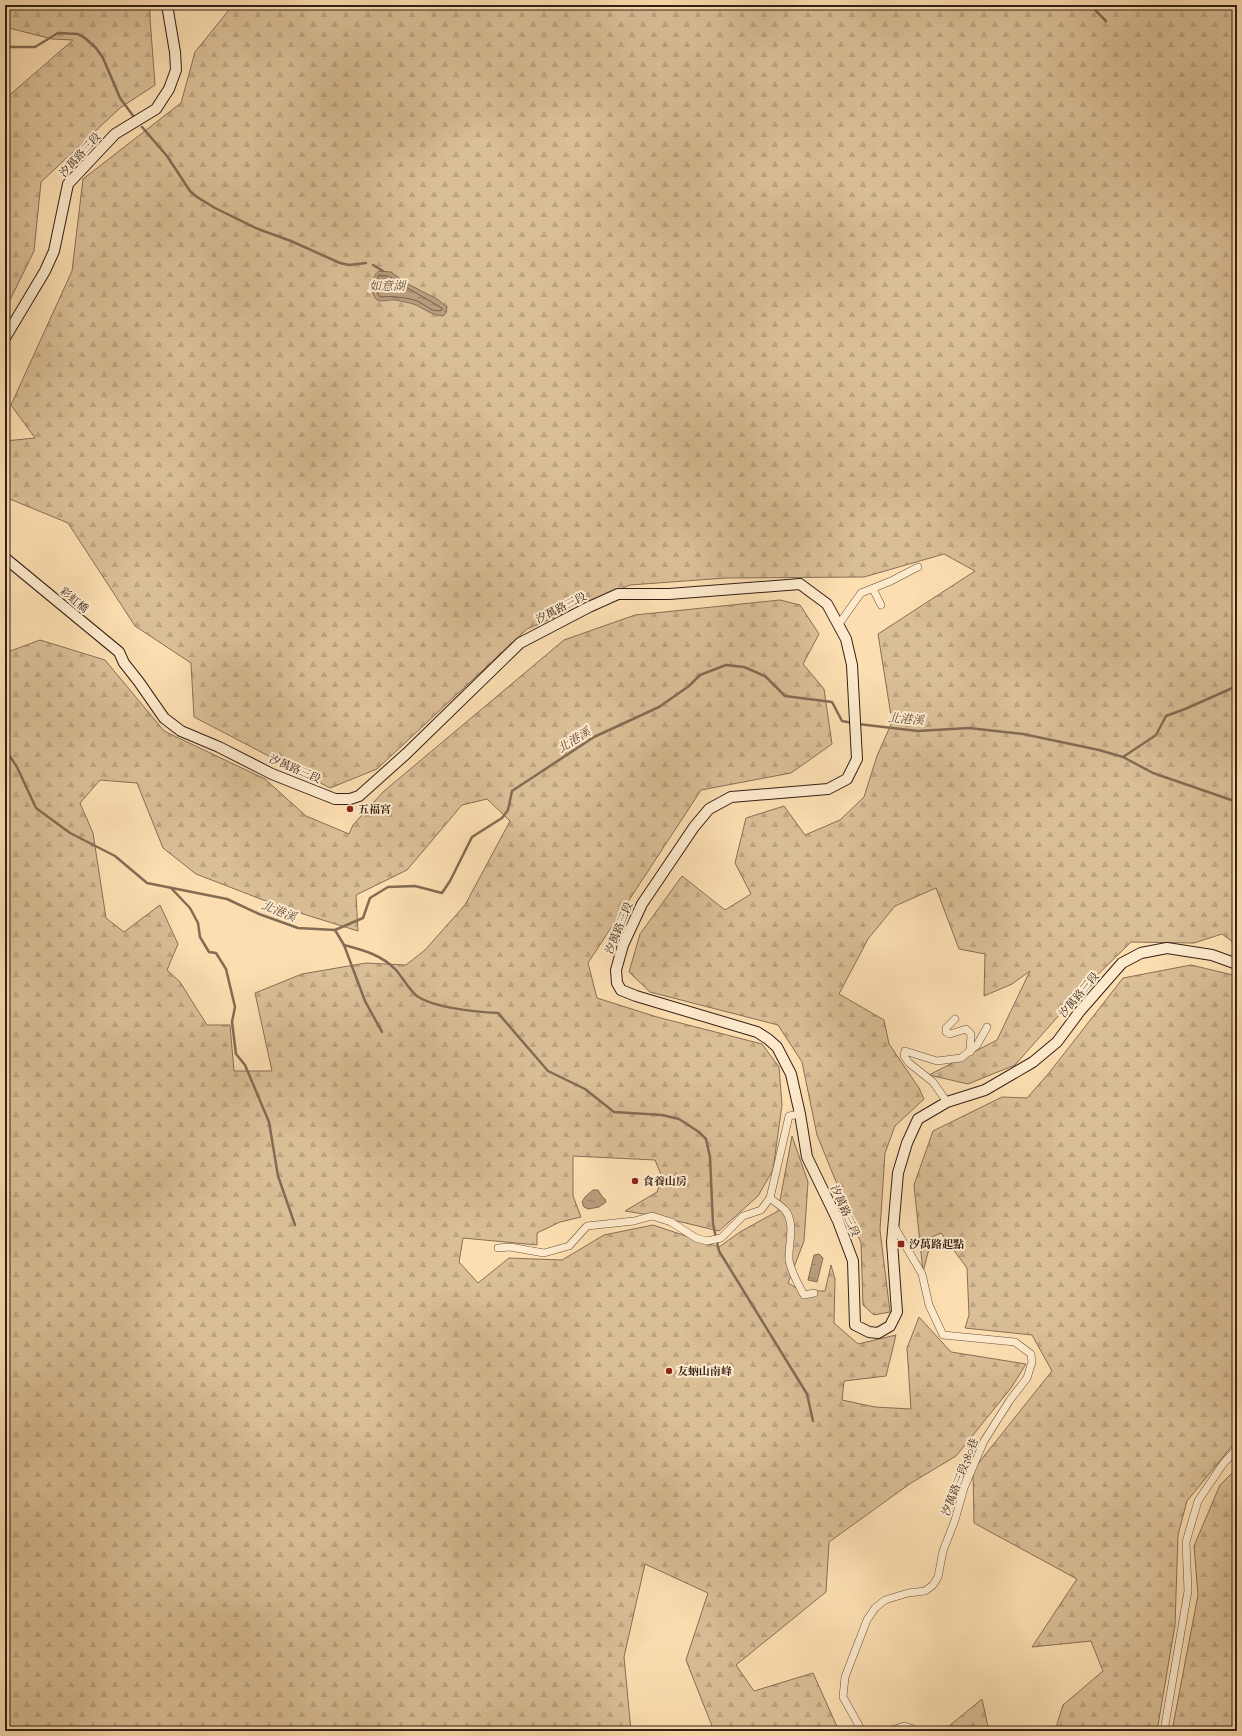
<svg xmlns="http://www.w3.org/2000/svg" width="1242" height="1736" viewBox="0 0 1242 1736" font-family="'IM FELL French Canon','Noto Serif TC',serif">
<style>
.forest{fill:url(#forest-firs);stroke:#886e56;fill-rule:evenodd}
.water{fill:url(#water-ripples);stroke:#846b53}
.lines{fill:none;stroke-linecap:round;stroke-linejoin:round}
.shore{stroke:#765e49;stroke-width:1}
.stream{stroke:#846b53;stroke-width:2.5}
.street-casing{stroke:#674f3c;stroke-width:8}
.secondary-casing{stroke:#351f16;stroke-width:12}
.street{stroke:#fdeacc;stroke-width:7}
.secondary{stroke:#fdeacc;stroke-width:10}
.poi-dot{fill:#8f2418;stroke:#fdeacc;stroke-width:1.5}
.labels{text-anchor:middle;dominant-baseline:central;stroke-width:4;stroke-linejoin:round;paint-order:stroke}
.street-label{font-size:11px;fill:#351f16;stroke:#fdeacc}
.poi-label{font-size:11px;font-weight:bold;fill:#351f16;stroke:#fdeacc;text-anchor:start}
.water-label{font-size:12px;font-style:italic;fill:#634b3a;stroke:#fdeacc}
</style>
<defs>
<pattern id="forest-firs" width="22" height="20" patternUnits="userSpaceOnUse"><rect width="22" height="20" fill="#dabe96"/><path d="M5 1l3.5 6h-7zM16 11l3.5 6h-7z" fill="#bca381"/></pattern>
<pattern id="water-ripples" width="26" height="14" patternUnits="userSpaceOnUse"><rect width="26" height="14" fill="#b89d7c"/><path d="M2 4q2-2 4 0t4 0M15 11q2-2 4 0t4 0" fill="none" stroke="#967f65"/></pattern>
</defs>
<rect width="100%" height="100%" fill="#fcdeb0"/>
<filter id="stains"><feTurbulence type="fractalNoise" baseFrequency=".005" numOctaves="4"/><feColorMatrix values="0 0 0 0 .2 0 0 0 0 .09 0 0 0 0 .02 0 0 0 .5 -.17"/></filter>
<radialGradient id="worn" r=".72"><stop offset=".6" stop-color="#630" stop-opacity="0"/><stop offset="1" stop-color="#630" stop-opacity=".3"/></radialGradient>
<g class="forest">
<polygon points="5,5 150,5 150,18 155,85 120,108 41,182 34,251 10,300 5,300 5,99 73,40 52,39 5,27"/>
<polygon points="233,5 1237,5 1237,945 1222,934 1194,943 1131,942 1077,995 1015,1065 968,1084 929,1075 997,1040 1030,971 1012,984 984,996 985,954 959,949 936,888 895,906 868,939 839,994 884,1020 889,1044 919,1088 924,1099 895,1126 885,1153 880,1230 890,1312 874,1315 863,1305 861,1243 817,1135 802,1062 778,1025 650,992 629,972 640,934 682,876 725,910 751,894 735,863 746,818 784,806 805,835 840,820 864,797 877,756 892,722 878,634 975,571 944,554 864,577 726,578 630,585 527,629 377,769 330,788 194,717 191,663 135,626 68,523 5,497 5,441 35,438 11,405 72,271 83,179 181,103 195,52"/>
<path d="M780,600L800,605L819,634L803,664L824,689L832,744L791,773L701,790L588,963L597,998L657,1017L762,1044L779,1067L782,1105L773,1170L758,1196L719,1231L656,1216L625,1211L657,1192L662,1177L655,1160L573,1156V1196L581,1217L560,1222L537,1233V1245L463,1238L459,1262L478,1283L509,1258L562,1260L604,1235L653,1225L719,1247L740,1232L778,1211L792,1136L808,1182L804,1241L788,1283L802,1291H825L831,1265L835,1279L834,1323L858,1344L896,1335L886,1376L844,1381L842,1400L875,1407L911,1409L907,1348L919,1317L951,1352L1026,1364L1011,1388L956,1456L911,1483L829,1542L826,1592L736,1665L754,1691L813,1673L839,1731H716L712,1726L686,1660L708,1593L645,1564L624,1657L631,1731H5V653L40,640L105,660L164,731L265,779L306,816L349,834L353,825L383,792L564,640L635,615ZM100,780L137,783L163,848L196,874L284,908L358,931L356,895L407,870L462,805L487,799L510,821L465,905L425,950L406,965L366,963L302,974L255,993L272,1071H234L230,1025H207L180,982L167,970L178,944L160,905L124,932L106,918L93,833L80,803Z"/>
<polygon points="1191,965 1237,976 1237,1440 1187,1501 1178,1535 1175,1625 1157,1731 1055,1731 1063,1705 1103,1671 1091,1641 1032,1647 1077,1579 974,1523 973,1470 1052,1371 1032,1335 965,1328 969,1315 967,1268 941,1233 932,1237 923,1272 914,1185 933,1131 1002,1097 1027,1098 1049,1073 1123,978"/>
<polygon points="1237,1468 1237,1731 1172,1731 1198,1595 1194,1546 1220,1485"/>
<polygon points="982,1699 989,1731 943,1731"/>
</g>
<g class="water">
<path d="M379,271L391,272L406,283L437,299L447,307L446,313L443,316C432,315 426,310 416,305C411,303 401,301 395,300C390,299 380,303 376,299C370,293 371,276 379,271Z"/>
<polygon points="593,1190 598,1190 603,1198 605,1199 606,1202 599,1207 588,1209 584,1207 582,1202 585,1197"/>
<polygon points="819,1254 823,1258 817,1282 808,1280 814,1255"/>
</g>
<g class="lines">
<g class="shore">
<path d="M379,275L389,276L404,286L442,308V310C433,314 425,304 417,301C404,297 392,296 380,297C375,291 375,281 379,275Z"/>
<polygon points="383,280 387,280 396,287 396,290 383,291 381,283"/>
</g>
<g class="stream">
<polyline points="1093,5 1096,11 1106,21"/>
<polyline points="5,47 35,47 58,33 78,34 85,38 96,48 103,58 120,98 134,117"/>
<polyline points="142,127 167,156 190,191 197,197 215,208 258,229 291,241 340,263 349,265 366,263"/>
<polyline points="373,265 383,271"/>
<polyline points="858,724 918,731 969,728 1023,734 1099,750 1123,757 1156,735 1166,716 1185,709 1237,686"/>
<polyline points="5,749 17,767 36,808 70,833 115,856 147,883 227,899 259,914 298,928 335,930 363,918 370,898 388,887 415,886 442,893 450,881 472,837 502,818 508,810 512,791 594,737 659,707 689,686 700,675 726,665 744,667 765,676 785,696 832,702 842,721 853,723"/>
<polyline points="1123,757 1153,773 1237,802"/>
<polyline points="171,888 190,908 198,923 200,937 209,952 216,953 226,969 235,1007 232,1022 236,1054 245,1065 269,1122 278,1176 295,1225"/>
<path d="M335,930L344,945C363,950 382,955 396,970C403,978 409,990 417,996C434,1008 477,1012 498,1013L548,1071L585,1089L614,1112L662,1115L679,1119L699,1132L706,1139L710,1157L713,1224L719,1251L807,1394L813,1421"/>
<polyline points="344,945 365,1001 382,1032"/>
</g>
<g class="street-casing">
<g id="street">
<polyline points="873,589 881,605"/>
<polyline points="839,624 861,593 891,581 918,567"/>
<polyline points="955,1019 946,1028 946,1032 950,1034 966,1029 971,1034 970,1052"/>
<polyline points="947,1102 933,1082 909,1063 904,1056 905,1051 937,1061 961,1058 977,1045 987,1027"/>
<path d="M770,1198C775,1202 781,1206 785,1210C796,1224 788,1243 789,1260C791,1272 798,1284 804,1295L814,1293"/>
<polyline points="498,1248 510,1247 544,1253 569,1246 587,1226 634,1221 652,1216 671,1222 696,1238 707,1241 721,1238 743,1216 761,1210 770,1198 789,1116 800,1114"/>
<polyline points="862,1731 843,1697 845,1677 867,1620 875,1608 885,1600 908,1593 925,1591 933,1585 938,1577 943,1551 955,1520 964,1488 984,1441 1010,1400 1027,1378 1032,1362 1031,1354 1015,1342 943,1335 929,1305 922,1274 894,1226"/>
<polyline points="889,1731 904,1726 911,1728"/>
<polyline points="1164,1731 1188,1591 1186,1542 1198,1501 1223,1464 1237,1449"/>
</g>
</g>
<g class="secondary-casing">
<g id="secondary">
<polyline points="5,338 45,271 54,251 68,184 115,134 156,109 169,89 176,70 175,52 167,5"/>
<polyline points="5,558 119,652 124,663 139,682 164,718 181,731 219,747 272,774 335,799 350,799 359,796 406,754 520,643 589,607 618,594 669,594 800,584 827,604 846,639 852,665 857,759 847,779 828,789 731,797 709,809 694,827 642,904 623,945 616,970 617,983 621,990 636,996 757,1032 768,1039 777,1047 791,1074 800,1114 807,1157 838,1221 853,1261 855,1325 869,1332 878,1333 890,1326 897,1312 892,1242 898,1173 907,1143 918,1119 947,1102 985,1090 1033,1062 1057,1042 1080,1011 1122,963 1141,953 1167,948 1212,955 1237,964"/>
</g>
</g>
<use href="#street" class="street"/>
<use href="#secondary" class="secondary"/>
</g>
<g class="poi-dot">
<circle cx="350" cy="809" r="4"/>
<circle cx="635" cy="1181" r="4"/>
<rect x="897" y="1240" width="8" height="8" rx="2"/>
<circle cx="669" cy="1371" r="4"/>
</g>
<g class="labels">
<g class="street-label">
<text transform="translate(80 155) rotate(-48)">汐萬路三段</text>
<text transform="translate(74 600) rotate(40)">彩虹橋</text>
<text transform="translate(561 608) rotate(-27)">汐萬路三段</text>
<text transform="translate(295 769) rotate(23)">汐萬路三段</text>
<text transform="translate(619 928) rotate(-68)">汐萬路三段</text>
<text transform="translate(1079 995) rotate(-50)">汐萬路三段</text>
<text transform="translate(845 1211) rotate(66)">汐萬路三段</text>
<text transform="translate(960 1477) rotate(-69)">汐萬路三段380巷</text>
</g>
<g class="poi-label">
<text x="358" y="809">五福宮</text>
<text x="643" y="1181">食養山房</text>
<text x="909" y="1244">汐萬路起點</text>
<text x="677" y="1371">友蚋山南峰</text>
</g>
<g class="water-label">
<text x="387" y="286">如意湖</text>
<text transform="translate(906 719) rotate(5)">北港溪</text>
<text transform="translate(574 740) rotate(-32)">北港溪</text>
<text transform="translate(279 911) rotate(22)">北港溪</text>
</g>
</g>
<rect width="1242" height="1736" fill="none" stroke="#fcdeb0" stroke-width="20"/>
<rect x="6" y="6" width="1230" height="1724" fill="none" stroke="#351f16" stroke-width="2"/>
<rect x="10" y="10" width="1222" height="1716" fill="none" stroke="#351f16"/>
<rect width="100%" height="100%" filter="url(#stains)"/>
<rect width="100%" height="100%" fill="url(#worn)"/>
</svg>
